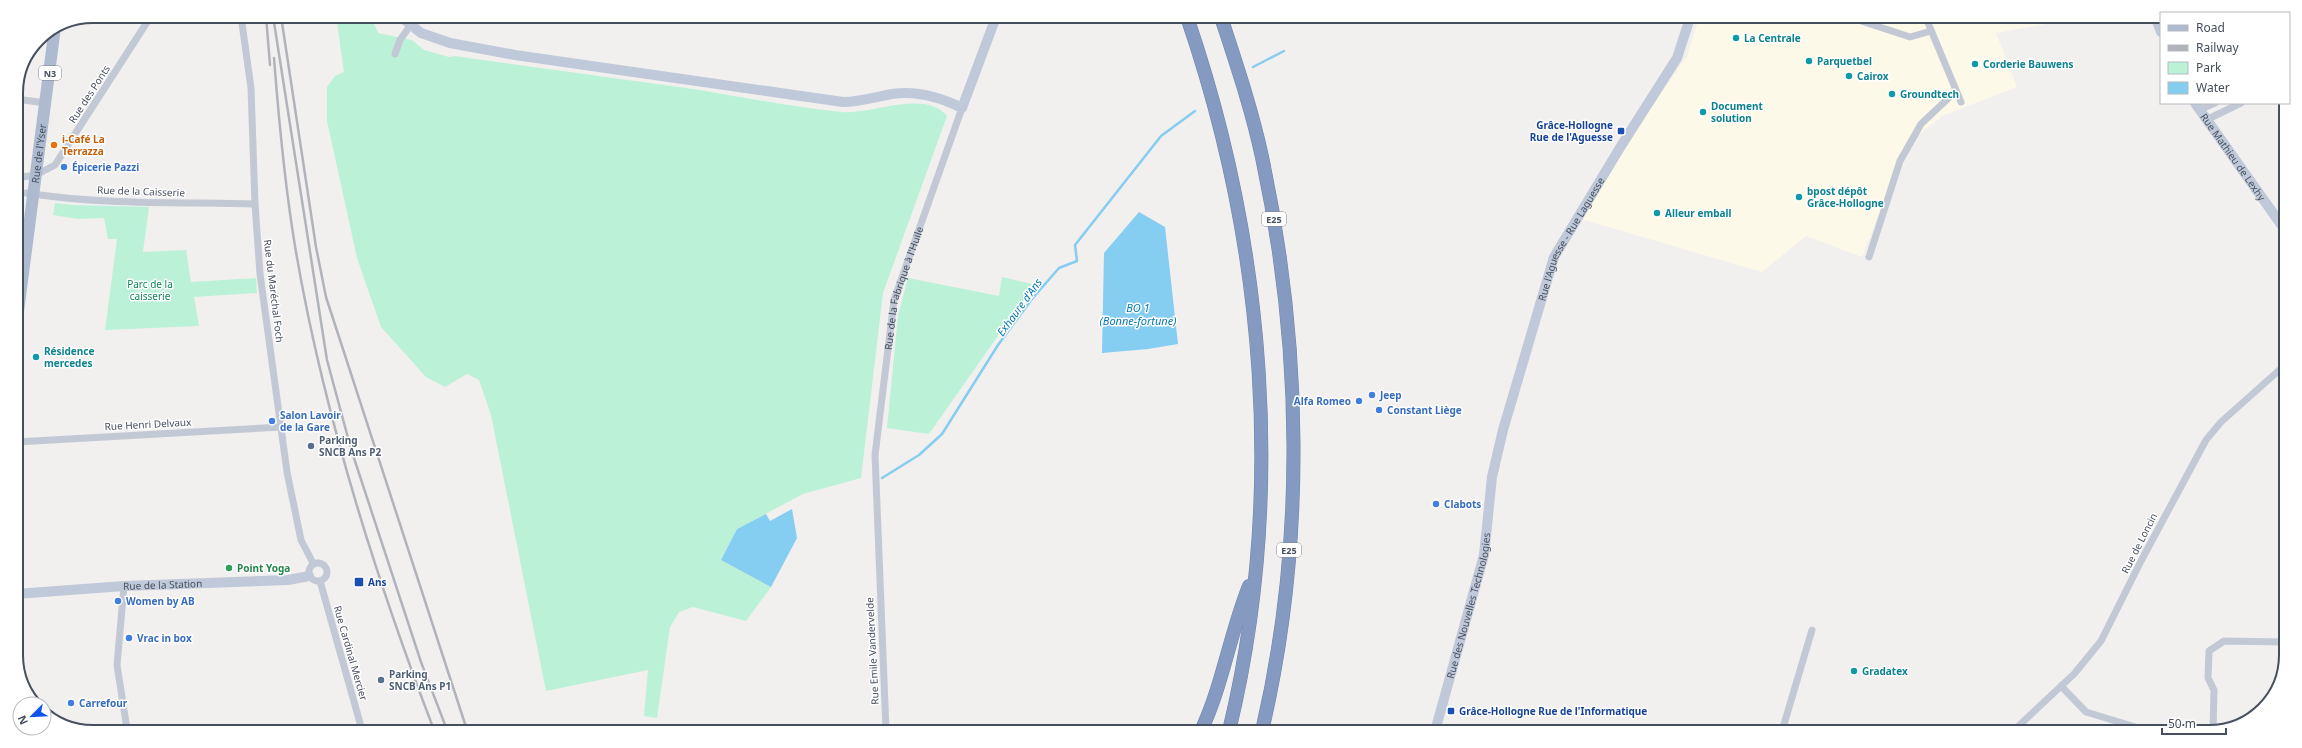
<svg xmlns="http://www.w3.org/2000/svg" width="2302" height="748" viewBox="0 0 2302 748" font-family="'Noto Sans',sans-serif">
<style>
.commercial{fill:#fdf9e8}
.green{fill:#bbf2d7}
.water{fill:#85cdf1}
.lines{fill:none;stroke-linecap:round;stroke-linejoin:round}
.stream{stroke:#85cdf1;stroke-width:2.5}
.highway-casing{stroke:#6f85ad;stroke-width:14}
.street{stroke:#c2c9d5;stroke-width:7}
.secondary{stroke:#c0c9d9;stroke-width:10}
.primary{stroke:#adbad0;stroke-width:12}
.highway{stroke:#849ac1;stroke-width:13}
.rail{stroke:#b1b3ba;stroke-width:2.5}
.culture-dot{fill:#0f9aa8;stroke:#fff;stroke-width:1.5}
.transit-dot{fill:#1a4fb4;stroke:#fff;stroke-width:1.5}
.food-dot{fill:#e8710a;stroke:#fff;stroke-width:1.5}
.shop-dot{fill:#3f7fe0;stroke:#fff;stroke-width:1.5}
.service-dot{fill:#5c6f8a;stroke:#fff;stroke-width:1.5}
.leisure-dot{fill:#2e9e5b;stroke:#fff;stroke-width:1.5}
.labels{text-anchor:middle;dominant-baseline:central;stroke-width:3;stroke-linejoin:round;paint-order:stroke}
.shield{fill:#fff;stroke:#7e848e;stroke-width:1}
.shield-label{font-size:9px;font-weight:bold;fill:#464f5e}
.culture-label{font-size:10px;font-weight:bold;fill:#0d838f;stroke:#fff;text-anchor:start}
.street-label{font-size:10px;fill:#464f5e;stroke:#fff}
.transit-label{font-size:10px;font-weight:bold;fill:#164399;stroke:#fff;text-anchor:start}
.food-label{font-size:10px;font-weight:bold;fill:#c56008;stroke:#fff;text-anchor:start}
.shop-label{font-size:10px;font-weight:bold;fill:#366cbe;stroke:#fff;text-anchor:start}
.park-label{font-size:10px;fill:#118459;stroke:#fff}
.service-label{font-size:10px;font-weight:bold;fill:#4e5e75;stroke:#fff;text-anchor:start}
.leisure-label{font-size:10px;font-weight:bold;fill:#27864d;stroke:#fff;text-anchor:start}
.water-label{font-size:11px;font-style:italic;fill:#0479b3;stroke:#fff}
.rim{fill:none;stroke:#464f5e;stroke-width:2}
</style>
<rect width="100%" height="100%" fill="#f2efef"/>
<polygon class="commercial" points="1699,18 2043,18 2045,24 1996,33 2017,87 1942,116 1905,146 1862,257 1806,236 1762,272 1581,219 1640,124 1687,56"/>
<g class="green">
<path d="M336,16H371L378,33L412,40L424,50L449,57L455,56C532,67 609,77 686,88C738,96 790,107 842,112C871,115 925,89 947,116L883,293L861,478L803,494L737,529L721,560L771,587L746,621L693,607L679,612L670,627L657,718L644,716L648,670L546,691L491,415L479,380L467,374L445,387L426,377L381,327L357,258L327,121V87L335,76L344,72Z"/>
<polygon points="55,203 72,205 149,207 143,252 186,250 191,282 256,278 257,293 194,297 199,326 105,330 117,239 108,239 104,218 78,219 53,215"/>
<polygon points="1002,277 1036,285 1014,313 929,434 887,428 898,315 908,278 999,296"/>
</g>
<g class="water">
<polygon points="1139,212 1165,227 1178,344 1148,349 1102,353 1104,253"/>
<polygon points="792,509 797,538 771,587 721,560 737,529 766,514 770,521"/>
</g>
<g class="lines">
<g class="stream">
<polyline points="1253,67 1284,51"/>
<polyline points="882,478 919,455 942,434 998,345 1032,299 1059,268 1077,261 1075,245 1161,136 1195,111"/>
</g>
<g class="highway-casing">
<g id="highway">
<path d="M1187,17C1265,245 1286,496 1229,731"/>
<path d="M1221,17C1236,63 1252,110 1262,157C1302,345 1306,543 1262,731"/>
<path d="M1201,731C1223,684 1230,633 1249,586"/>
</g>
</g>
<g class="street">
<polyline points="241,16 251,88 255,204 260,274 287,472 301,540 313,563"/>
<polyline points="1852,18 1910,37 1931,31"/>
<polyline points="1926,18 1961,102"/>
<polyline points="395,54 400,40 410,26"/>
<polyline points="16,99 46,103"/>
<polyline points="2199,110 2215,103"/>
<polyline points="2206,120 2241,103"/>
<polyline points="16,178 36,175 55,165 151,16"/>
<path d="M26,193C102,205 179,202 255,204"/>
<polyline points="1869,257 1900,161 1921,124 1956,91"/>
<polyline points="16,442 281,427"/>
<circle cx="318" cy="572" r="9"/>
<polyline points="320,581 362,730"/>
<polyline points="124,586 117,665 127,729"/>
<polyline points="2061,686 2086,712 2152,732"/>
<polyline points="1437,727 1450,731"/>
<path id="s1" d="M886,730L875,455L894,300L962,108"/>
<polyline points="1782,731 1812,630"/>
<polyline points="2213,731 2214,690 2208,678 2209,651 2224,641 2283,642"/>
<polyline points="2012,732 2074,674 2101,641 2141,561 2206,440 2221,422 2285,365"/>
</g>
<g class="secondary">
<path d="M400,16L421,33L450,43L515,55L843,102C860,102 875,97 892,94C917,90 940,97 962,108L996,17"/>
<polyline points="2156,19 2161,32"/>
<path id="s2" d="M2195,103L2285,230"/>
<path id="s3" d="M16,594L124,586L288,580L309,576"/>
<path id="s4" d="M1435,731L1484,555L1492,477L1503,430L1554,257L1621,146L1677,58L1690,18"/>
</g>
<path class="primary" id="s5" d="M16,327L55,27"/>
<use href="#highway" class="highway"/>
<g class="rail">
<polyline points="266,16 270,65"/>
<polyline points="273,16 327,360 351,449 421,662 447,730"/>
<polyline points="281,16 316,247 326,297 467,730"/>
<path d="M274,58C279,123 285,188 296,252C324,415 375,576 434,730"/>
</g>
</g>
<g class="culture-dot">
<circle cx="1736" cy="38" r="4"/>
<circle cx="1809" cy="61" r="4"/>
<circle cx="1975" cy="64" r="4"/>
<circle cx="1849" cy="76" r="4"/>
<circle cx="1892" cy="94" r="4"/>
<circle cx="1703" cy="112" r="4"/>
<circle cx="1799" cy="197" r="4"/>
<circle cx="1657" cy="213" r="4"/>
<circle cx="36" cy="357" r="4"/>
<circle cx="1854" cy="671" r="4"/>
</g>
<g class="transit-dot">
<rect x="1617" y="127" width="8" height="8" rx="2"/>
<rect x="354" y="577" width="10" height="10" rx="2"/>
<rect x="1447" y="707" width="8" height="8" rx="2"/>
</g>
<circle class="food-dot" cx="54" cy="145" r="4"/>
<g class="shop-dot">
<circle cx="64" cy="167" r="4"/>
<circle cx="1372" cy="395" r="4"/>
<circle cx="1359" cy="401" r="4"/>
<circle cx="1379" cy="410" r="4"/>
<circle cx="272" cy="421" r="4"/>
<circle cx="1436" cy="504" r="4"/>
<circle cx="118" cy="601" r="4"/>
<circle cx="129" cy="638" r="4"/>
<circle cx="71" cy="703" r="4"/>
</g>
<g class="service-dot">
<circle cx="311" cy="446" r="4"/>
<circle cx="381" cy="680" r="4"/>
</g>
<circle class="leisure-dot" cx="229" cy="568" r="4"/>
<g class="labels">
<g class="shield">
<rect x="39" y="66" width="22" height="14" rx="3"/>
<rect x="1262" y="212" width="24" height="14" rx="3"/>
<rect x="1277" y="543" width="24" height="14" rx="3"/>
</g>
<g class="shield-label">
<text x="50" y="73">N3</text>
<text x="1274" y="219">E25</text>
<text x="1289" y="550">E25</text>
</g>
<g class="culture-label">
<text x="1744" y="38">La Centrale</text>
<text x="1817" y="61">Parquetbel</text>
<text x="1983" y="64">Corderie Bauwens</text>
<text x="1857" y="76">Cairox</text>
<text x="1900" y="94">Groundtech</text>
<text x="1711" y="106">Document<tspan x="1711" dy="12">solution</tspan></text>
<text x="1807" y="191">bpost dépôt<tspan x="1807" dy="12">Grâce-Hollogne</tspan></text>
<text x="1665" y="213">Alleur emball</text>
<text x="44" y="351">Résidence<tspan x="44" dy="12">mercedes</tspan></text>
<text x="1862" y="671">Gradatex</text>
</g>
<g class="street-label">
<text transform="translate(89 94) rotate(-57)">Rue des Ponts</text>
<text stroke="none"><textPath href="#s5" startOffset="175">Rue de l'Yser</textPath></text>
<text stroke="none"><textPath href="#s2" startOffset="66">Rue Mathieu de Lexhy</textPath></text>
<text transform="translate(141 191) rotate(2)">Rue de la Caisserie</text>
<text stroke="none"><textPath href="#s4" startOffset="513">Rue l'Aguesse - Rue Laguesse</textPath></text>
<text stroke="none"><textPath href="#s1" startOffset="445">Rue de la Fabrique à l'Huile</textPath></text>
<text transform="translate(274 291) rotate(83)">Rue du Maréchal Foch</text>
<text transform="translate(148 424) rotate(-3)">Rue Henri Delvaux</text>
<text transform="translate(2139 543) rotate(-63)">Rue de Loncin</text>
<text stroke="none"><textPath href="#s3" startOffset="147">Rue de la Station</textPath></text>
<text stroke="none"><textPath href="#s4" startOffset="130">Rue des Nouvelles Technologies</textPath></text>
<text transform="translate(872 651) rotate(-93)">Rue Emile Vandervelde</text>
<text transform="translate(351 653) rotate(74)">Rue Cardinal Mercier</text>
</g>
<g class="transit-label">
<text x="1613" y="125" text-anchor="end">Grâce-Hollogne<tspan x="1613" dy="12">Rue de l'Aguesse</tspan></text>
<text x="368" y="582">Ans</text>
<text x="1459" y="711">Grâce-Hollogne Rue de l'Informatique</text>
</g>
<g class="food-label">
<text x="62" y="139">i-Café La<tspan x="62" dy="12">Terrazza</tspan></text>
</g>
<g class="shop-label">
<text x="72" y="167">Épicerie Pazzi</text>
<text x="1380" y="395">Jeep</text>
<text x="1351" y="401" text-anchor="end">Alfa Romeo</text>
<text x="1387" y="410">Constant Liège</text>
<text x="280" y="415">Salon Lavoir<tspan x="280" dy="12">de la Gare</tspan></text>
<text x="1444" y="504">Clabots</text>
<text x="126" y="601">Women by AB</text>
<text x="137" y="638">Vrac in box</text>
<text x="79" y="703">Carrefour</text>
</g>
<g class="park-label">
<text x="150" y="284">Parc de la<tspan x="150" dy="12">caisserie</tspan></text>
</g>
<g class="service-label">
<text x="319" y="440">Parking<tspan x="319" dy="12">SNCB Ans P2</tspan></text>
<text x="389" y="674">Parking<tspan x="389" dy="12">SNCB Ans P1</tspan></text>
</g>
<g class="leisure-label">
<text x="237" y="568">Point Yoga</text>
</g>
<g class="water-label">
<text transform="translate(1019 307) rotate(-54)">Exhaure d'Ans</text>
<text x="1138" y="307">BO 1<tspan x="1138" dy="13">(Bonne-fortune)</tspan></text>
</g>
</g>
<path d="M0 0H2302V748H0ZM93 23H2209A70 70 0 0 1 2279 93V655A70 70 0 0 1 2209 725H93A70 70 0 0 1 23 655V93A70 70 0 0 1 93 23Z" fill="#fff" fill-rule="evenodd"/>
<path class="rim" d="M93 23H2209A70 70 0 0 1 2279 93V655A70 70 0 0 1 2209 725H93A70 70 0 0 1 23 655V93A70 70 0 0 1 93 23Z"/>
<rect x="2160" y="12" width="130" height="92" fill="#ffffff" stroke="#b5b9bf"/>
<rect x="2168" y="25" width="20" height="6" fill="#adbad0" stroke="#b5b9bf"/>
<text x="2196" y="32" font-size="12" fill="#464f5e">Road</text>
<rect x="2168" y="45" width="20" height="6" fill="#b1b3ba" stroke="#b5b9bf"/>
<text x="2196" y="52" font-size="12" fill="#464f5e">Railway</text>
<rect x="2168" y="62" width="20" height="12" fill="#bbf2d7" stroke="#b5b9bf"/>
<text x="2196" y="72" font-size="12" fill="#464f5e">Park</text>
<rect x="2168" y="82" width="20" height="12" fill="#85cdf1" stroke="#b5b9bf"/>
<text x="2196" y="92" font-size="12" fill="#464f5e">Water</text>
<g transform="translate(32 716) rotate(246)"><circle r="19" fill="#ffffff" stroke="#b5b9bf"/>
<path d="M0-3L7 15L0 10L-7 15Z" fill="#0e54ed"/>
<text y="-6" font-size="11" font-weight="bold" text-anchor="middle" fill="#464f5e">N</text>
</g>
<path d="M2162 728v6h64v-6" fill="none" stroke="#464f5e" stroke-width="2"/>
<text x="2168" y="728" font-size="12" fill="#464f5e" stroke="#ffffff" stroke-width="3" paint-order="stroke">50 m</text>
</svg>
